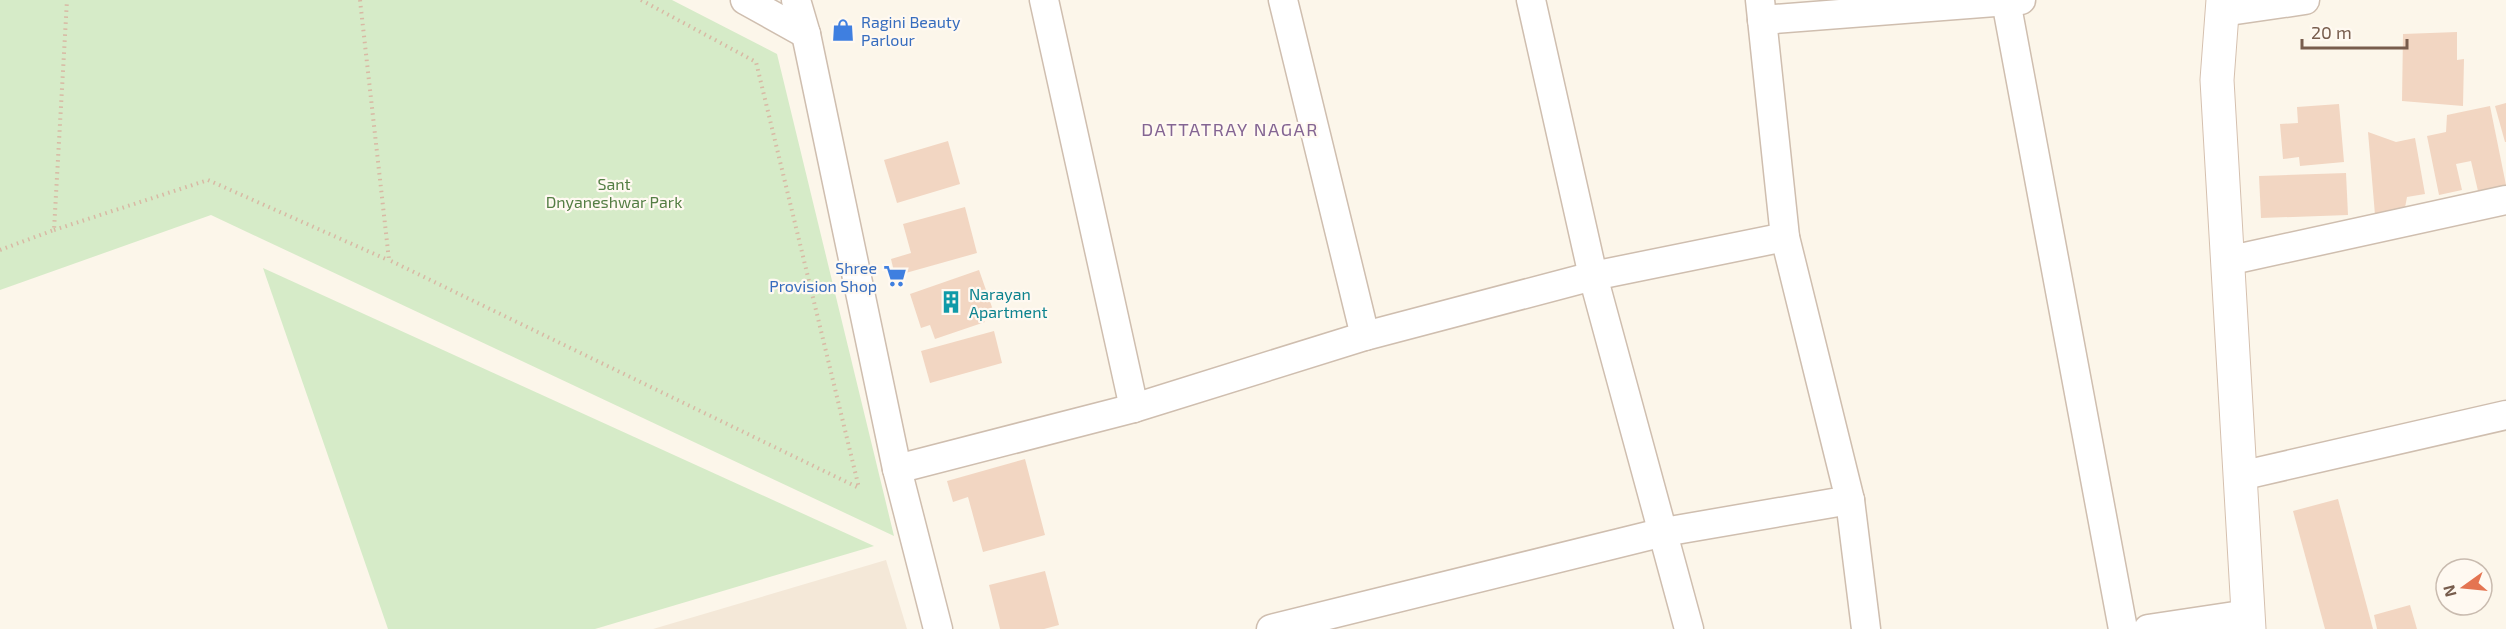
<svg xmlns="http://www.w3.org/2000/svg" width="2506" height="629" viewBox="0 0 2506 629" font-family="'Exo 2',sans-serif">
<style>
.residential{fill:#f4e8d8}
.green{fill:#d6ebc8}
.building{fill:#f2d6c2}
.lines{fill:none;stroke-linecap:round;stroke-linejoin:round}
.minor-casing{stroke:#cfbeaf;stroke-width:31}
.secondary-casing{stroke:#d5c0af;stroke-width:35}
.path{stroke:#d8b9a4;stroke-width:4;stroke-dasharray:1.5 4.5;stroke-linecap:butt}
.minor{stroke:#fff;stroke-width:28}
.secondary{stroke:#fff;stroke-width:33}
.labels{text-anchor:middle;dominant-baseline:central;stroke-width:4.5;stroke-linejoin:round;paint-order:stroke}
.shop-label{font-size:16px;fill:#366cbe;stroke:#fff9f1;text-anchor:start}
.park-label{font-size:16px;fill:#547e44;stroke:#fff9f1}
.culture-label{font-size:16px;fill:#0d838f;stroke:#fff9f1;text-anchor:start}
.neighbourhood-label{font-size:18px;letter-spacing:1.5px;fill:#846593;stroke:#fff9f1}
</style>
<rect width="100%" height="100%" fill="#fcf6ea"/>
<polygon class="residential" points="886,560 907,629 653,629"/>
<g class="green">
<polygon points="0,0 672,0 777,54 894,536 211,215 0,290"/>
<polygon points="263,268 874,546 595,629 388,629"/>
</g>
<g class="building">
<polygon points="2457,32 2457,60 2464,59 2463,106 2402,101 2403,34"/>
<polygon points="2506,103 2506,142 2505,142 2495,106"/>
<polygon points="2339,104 2344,162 2300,166 2299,157 2283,159 2280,124 2298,123 2297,107"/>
<polygon points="2490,106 2506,185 2478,191 2471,161 2456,164 2462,190 2439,195 2427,136 2446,132 2447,115"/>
<polygon points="2368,132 2396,142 2415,138 2425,194 2407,197 2404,213 2375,215"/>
<polygon points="948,141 960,184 897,203 884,160"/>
<polygon points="2346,173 2348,215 2261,218 2259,176"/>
<polygon points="965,207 977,253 895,276 891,259 911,253 903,224"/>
<polygon points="979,270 993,310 978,315 985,322 935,339 930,325 921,328 910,294"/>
<polygon points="994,331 1002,363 930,383 921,351"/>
<polygon points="1025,459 1045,535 983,552 968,497 953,502 947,481"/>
<polygon points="2338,499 2373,629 2325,629 2293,511"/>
<polygon points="1045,571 1059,625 1044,629 1000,629 989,585"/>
<polygon points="2410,605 2417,629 2377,629 2374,615"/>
</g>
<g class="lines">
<g class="minor-casing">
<g id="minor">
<polyline points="745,0 806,34"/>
<polyline points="796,0 806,34 897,469 938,629"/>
<polyline points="1044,0 1134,408"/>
<polyline points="1283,0 1365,336"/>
<polyline points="1531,0 1593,276 1689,629"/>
<polyline points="2006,1 2123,629"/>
<polyline points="2222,12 2305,0"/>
<polyline points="1762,20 2021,0"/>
<polyline points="2227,261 2506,200"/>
<polyline points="897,469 1134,408 1365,336 1593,276 1785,237"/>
<polyline points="2240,476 2506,415"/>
<polyline points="1850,500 1866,629"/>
<polyline points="1271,629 1664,532 1850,500 1785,237 1760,0"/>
<polyline points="2148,629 2248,614"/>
</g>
</g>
<g class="secondary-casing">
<polyline id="secondary" points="2223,0 2217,80 2249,629"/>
</g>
<g class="path">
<polyline points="360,0 389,260 859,488"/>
<polyline points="641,0 756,62 859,488"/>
<polyline points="54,230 208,180 388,260"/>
<polyline points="0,250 54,230 67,0"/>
</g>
<use href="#minor" class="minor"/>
<use href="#secondary" class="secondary"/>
</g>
<defs>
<g id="shop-bare" transform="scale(1.8)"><path d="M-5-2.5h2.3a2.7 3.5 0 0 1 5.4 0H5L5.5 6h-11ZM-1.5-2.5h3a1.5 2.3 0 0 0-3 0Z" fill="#3f7fe0" stroke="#fff9f1" stroke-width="2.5" paint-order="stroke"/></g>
<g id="supermarket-bare" transform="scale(1.8)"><path d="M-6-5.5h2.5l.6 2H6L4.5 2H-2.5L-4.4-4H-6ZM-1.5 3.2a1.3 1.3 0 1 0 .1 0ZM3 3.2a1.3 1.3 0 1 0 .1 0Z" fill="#3f7fe0" stroke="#fff9f1" stroke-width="2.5" paint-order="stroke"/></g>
<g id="building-bare" transform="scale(1.8)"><path d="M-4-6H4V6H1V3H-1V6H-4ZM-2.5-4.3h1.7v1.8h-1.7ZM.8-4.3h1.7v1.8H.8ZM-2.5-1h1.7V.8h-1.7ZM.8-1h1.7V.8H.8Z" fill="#0f9aa8" stroke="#fff9f1" stroke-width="2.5" paint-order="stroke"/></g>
</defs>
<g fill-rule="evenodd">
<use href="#shop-bare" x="843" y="30"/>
<use href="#supermarket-bare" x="895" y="276"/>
<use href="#building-bare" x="951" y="302"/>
</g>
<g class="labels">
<g class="shop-label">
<text x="861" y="21">Ragini Beauty<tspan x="861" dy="18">Parlour</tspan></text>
<text x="877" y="267" text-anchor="end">Shree<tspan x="877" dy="18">Provision Shop</tspan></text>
</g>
<g class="park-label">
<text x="614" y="183">Sant<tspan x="614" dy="18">Dnyaneshwar Park</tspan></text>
</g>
<g class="culture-label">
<text x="969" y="293">Narayan<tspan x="969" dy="18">Apartment</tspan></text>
</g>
<g class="neighbourhood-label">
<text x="1230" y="129">DATTATRAY NAGAR</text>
</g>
</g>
<g transform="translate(2464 587) rotate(255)"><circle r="28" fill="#fff9f1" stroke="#c9bbaf" stroke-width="1.5"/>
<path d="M0-4.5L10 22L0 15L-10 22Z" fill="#e47451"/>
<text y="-9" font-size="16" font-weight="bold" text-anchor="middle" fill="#785d4d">N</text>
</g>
<path d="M2302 39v9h105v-9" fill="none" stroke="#785d4d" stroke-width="3"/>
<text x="2311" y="39" font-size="18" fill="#785d4d" stroke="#fff9f1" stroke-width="4.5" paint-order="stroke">20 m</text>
</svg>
